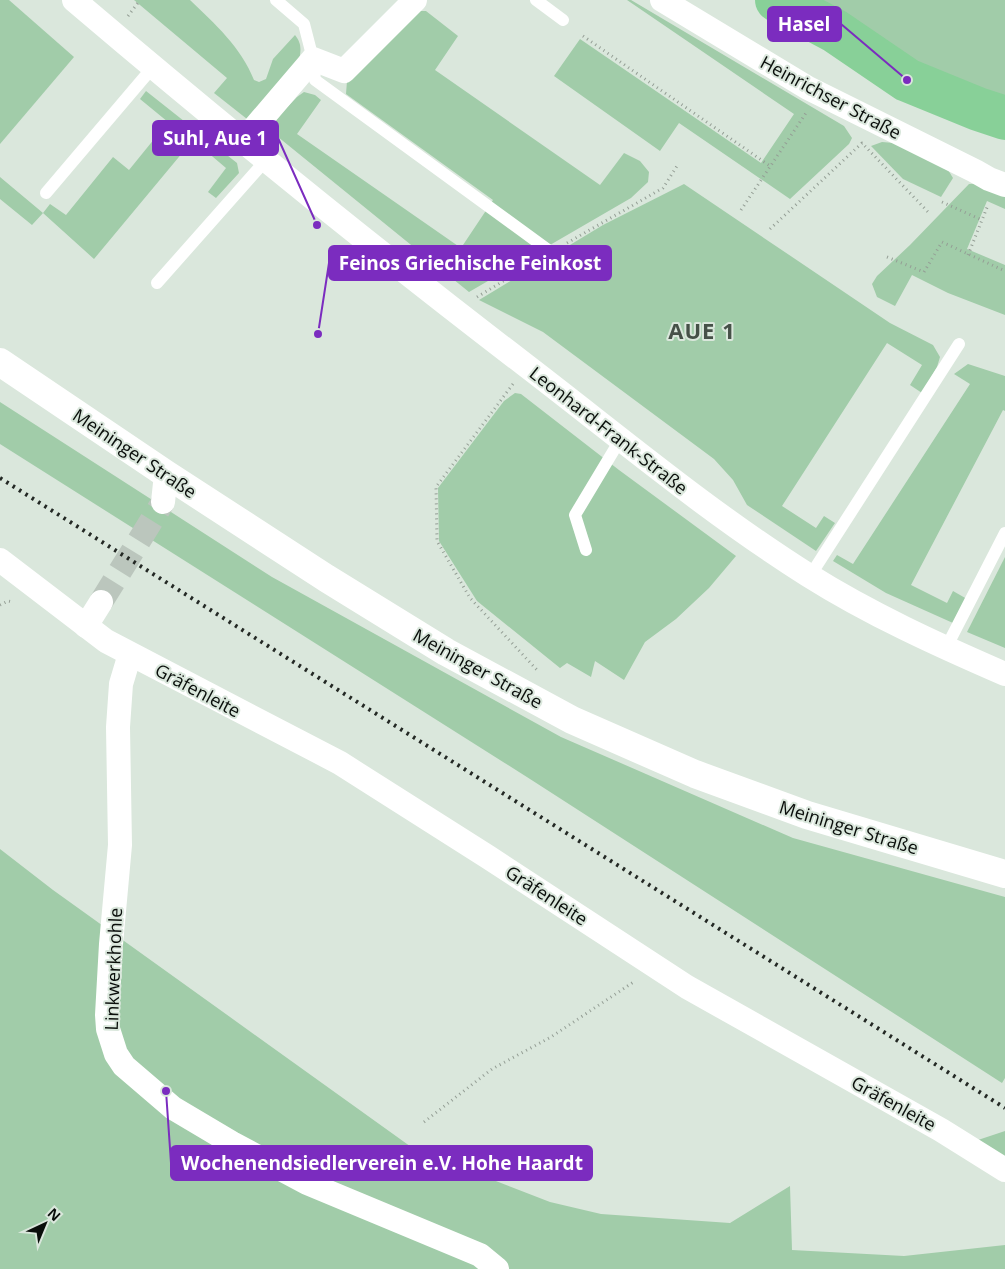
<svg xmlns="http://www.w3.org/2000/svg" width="1005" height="1269" viewBox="0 0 1005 1269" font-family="'Open Sans',sans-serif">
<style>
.green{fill:#a1cca9}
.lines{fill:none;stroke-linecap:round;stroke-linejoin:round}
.river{stroke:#88d098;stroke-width:44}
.minor-tunnel{stroke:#bbc6bd;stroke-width:24;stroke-dasharray:24 12;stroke-linecap:butt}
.path{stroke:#949e95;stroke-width:3;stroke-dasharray:1 4;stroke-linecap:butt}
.service{stroke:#fff;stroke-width:12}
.minor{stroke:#fff;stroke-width:24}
.secondary{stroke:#fff;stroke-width:28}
.rail{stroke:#232824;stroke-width:4;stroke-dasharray:2.5 5;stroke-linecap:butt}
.labels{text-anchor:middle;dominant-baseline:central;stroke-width:4;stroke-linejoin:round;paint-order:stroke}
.street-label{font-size:18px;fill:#0a0e0b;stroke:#dae7dc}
.district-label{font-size:22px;font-weight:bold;letter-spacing:1px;fill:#465148;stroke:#dae7dc}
.leader{fill:none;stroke:#7b2cbf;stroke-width:2}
.callout-dot{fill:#7b2cbf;stroke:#dae7dc;stroke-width:2}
.callout{fill:#7b2cbf;stroke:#7b2cbf;stroke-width:2}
.callout-label{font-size:19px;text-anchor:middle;font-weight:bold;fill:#fff}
</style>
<rect width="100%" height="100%" fill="#dae7dc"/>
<g class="green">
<polygon points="0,0 9,0 74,57 0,144"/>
<path d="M134,0H190C215,24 241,47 254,80L259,82L266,79L273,59L295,35C302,44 301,50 299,61L247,119L214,93L227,78Z"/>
<polygon points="627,0 631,0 844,126 852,138 849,144 790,199 679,123 660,151 554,76 580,39 761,163 794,114"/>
<polygon points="777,0 1005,0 1005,118 978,109 907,80 835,31"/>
<polygon points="415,11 426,11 458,36 435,70 600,185 624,153 640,161 649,172 648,182 631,198 469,292 267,128 297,97 304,92 315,95 321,100 297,134 461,248 493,200 346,94 347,81"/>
<polygon points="146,91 237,163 239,173 216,198 208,192 226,168 193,140 94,259 43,213 32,225 0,199 0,177 43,213 50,204 66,215 113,157 129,170 168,122 140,99"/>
<polygon points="882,142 894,143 945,165 953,178 941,197 903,179 871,146"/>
<polygon points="987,183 1005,191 1005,209 987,201 967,249 1005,265 1005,315 948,293 912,275 895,306 877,297 872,284 877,276 910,245 969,184"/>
<polygon points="684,184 890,323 933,345 940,357 937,367 922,393 910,385 922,365 887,343 782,506 816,528 824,516 835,523 816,551 747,505 733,480 714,459 543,332 479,300 603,225"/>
<polygon points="968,364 1005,376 1005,411 1003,410 911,585 947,603 953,591 967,599 953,623 886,593 833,561 837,555 853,564 970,384 954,374"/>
<polygon points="515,393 521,394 619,470 736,556 709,588 676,619 645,642 624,680 595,661 591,677 567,663 560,668 477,601 439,541 438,488 504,401"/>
<polygon points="0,402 272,577 561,737 793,838 1005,897 1005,1078 1002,1083 530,779 0,444"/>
<polygon points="1005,557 1005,648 967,632"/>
<polygon points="0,849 53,890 414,1149 550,1202 601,1214 730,1223 790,1186 792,1250 904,1256 1005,1245 1005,1269 0,1269"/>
<polygon points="1005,1131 1005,1161 978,1140"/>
</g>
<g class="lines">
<polyline class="river" points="777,0 835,31 907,80 978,109 1005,118"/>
<polyline class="minor-tunnel" points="101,602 163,502"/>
<g class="path">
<polyline points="128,16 140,0"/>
<polyline points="583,36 770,166"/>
<polyline points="942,202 982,220"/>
<polyline points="741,210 806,113"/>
<polyline points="770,229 862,143 930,214"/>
<polyline points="567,243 663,188 677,166"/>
<polyline points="968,255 988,205"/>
<polyline points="887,257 924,272 942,242 1005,271"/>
<polyline points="477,297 535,262"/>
<polyline points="513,384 436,487 437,541 470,598 538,671"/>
<polyline points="0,605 8,601 13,602"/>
<polyline points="424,1122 492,1069 551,1037 635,981"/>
</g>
<g class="service">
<polyline points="276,0 304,24 313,59 315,80 551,252"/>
<polyline points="536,0 563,20"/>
<polyline points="46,193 153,67"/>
<polyline points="157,283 266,160"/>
<polyline points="586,550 575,515 620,440"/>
<polyline points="810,576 959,344"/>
<polyline points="946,648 1005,533"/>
</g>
<g class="minor">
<path d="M74,0C221,125 371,247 524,364C618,436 708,512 808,575C870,614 938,645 1005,674"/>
<polyline points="662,0 808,88 975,171 989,179 1005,185"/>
<polyline points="243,141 313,59 344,71 415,0"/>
<polyline points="163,502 166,474"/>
<polyline points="0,560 106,641 340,763 488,857 687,987 941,1130 1005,1170"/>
<polyline points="86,626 101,602"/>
<polyline points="130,654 121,684 118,727 120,845 111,944 107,1015 108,1029 116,1054 124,1066 173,1108 232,1143 307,1183 480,1255 497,1269"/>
</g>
<polyline class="secondary" points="0,362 166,474 326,578 446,652 572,720 695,774 807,815 1005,874"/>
<polyline class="rail" points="0,478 1005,1108"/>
</g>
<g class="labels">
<g class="street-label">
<text transform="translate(831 97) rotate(28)">Heinrichser Straße</text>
<text transform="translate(609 430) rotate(38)">Leonhard-Frank-Straße</text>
<text transform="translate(135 453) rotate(34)">Meininger Straße</text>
<text transform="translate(478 668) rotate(29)">Meininger Straße</text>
<text transform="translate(198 690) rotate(28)">Gräfenleite</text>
<text transform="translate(849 827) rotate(17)">Meininger Straße</text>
<text transform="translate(547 895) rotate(33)">Gräfenleite</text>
<text transform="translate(113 969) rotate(-88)">Linkwerkhohle</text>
<text transform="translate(894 1103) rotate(29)">Gräfenleite</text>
</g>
<g class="district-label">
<text x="702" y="330">AUE 1</text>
</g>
</g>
<path class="leader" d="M907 80L841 24M317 225L278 138M318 334L329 263M166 1091L171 1163"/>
<g class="callout-dot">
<circle cx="907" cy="80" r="5"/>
<circle cx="317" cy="225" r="5"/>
<circle cx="318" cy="334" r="5"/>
<circle cx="166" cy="1091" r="5"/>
</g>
<g class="callout">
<rect x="768" y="7" width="73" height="34" rx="5"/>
<rect x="153" y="121" width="125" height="34" rx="5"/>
<rect x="329" y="246" width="282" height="34" rx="5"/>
<rect x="171" y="1146" width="421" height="34" rx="5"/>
</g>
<g class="callout-label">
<text x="804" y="31">Hasel</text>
<text x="215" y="145">Suhl, Aue 1</text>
<text x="470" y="270">Feinos Griechische Feinkost</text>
<text x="382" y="1170">Wochenendsiedlerverein e.V. Hohe Haardt</text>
</g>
<g transform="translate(45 1224) rotate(44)" stroke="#dae7dc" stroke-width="4" paint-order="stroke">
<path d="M0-4L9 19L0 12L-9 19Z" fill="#0a0e0b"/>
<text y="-8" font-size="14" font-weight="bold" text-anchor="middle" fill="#0a0e0b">N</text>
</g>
</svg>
